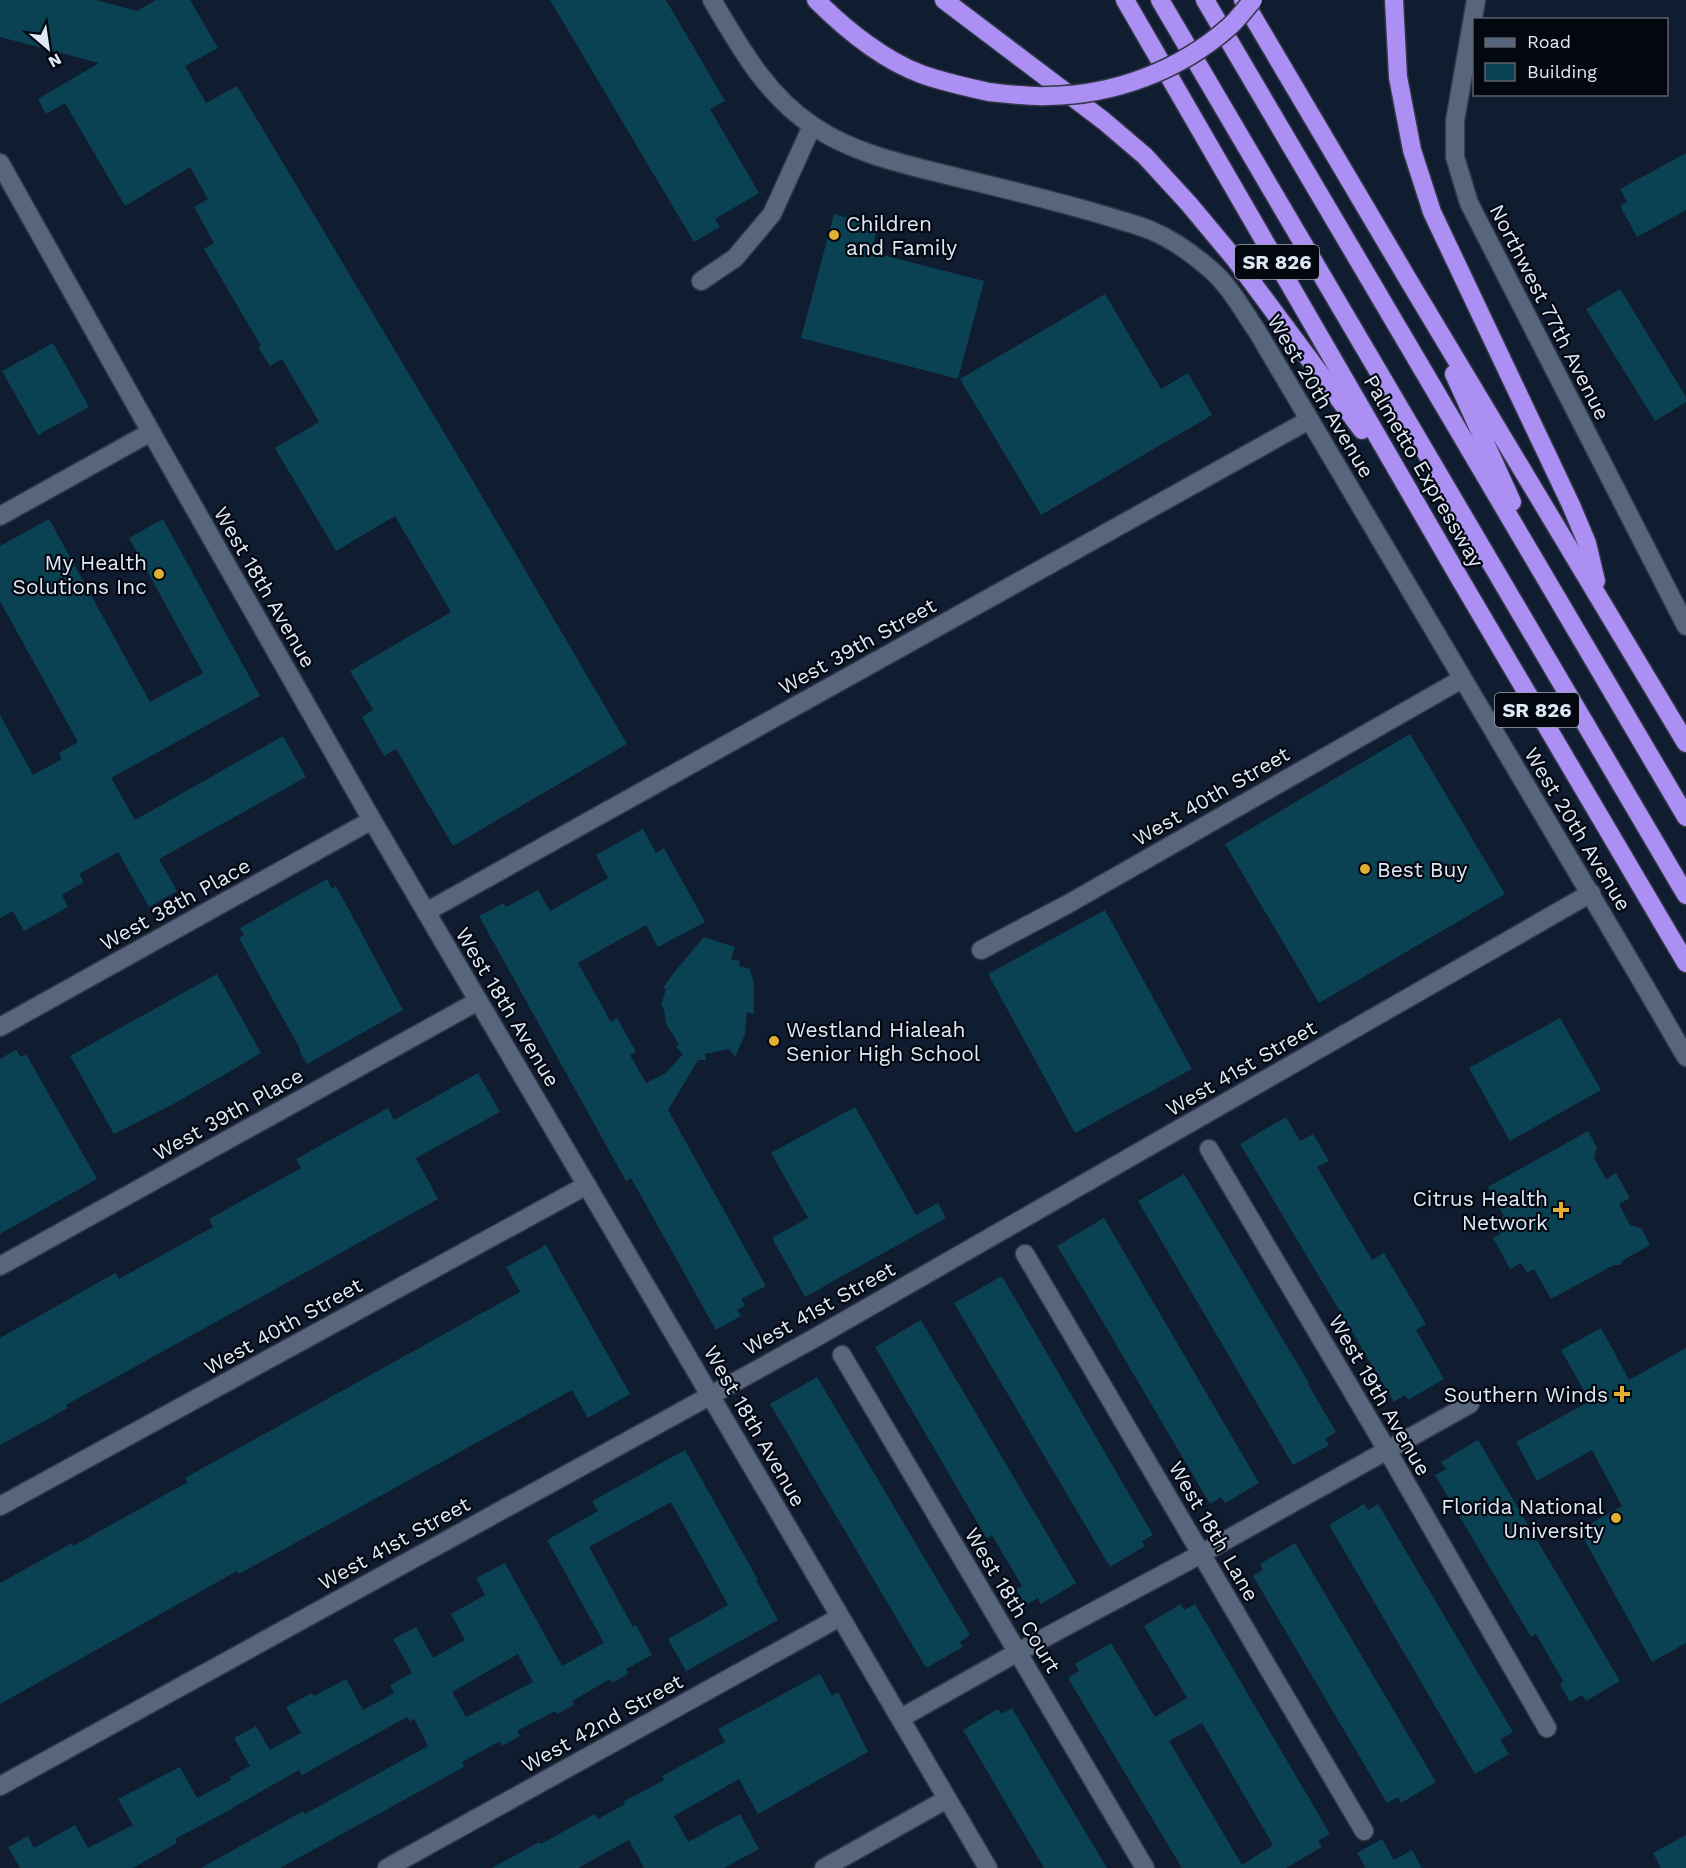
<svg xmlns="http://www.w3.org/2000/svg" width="1686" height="1868" viewBox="0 0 1686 1868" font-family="'Work Sans',sans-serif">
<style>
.building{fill:#0a4254;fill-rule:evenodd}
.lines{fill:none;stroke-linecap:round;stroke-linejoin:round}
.minor-casing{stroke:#323848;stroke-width:21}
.highway-casing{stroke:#323848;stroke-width:21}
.minor{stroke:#57667d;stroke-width:18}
.highway{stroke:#ab8ff3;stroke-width:18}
.highway-bridge-casing{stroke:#323848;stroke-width:21;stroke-linecap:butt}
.highway-bridge{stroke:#ab8ff3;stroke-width:18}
.poi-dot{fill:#e1af34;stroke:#03070f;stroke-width:2}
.labels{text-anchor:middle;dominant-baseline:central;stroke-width:4.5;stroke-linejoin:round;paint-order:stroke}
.shield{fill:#03070f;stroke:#9da4b1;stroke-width:1.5}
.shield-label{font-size:20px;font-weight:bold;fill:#dfe8f6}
.poi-label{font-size:21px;fill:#dfe8f6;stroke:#03070f;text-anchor:end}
.street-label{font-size:21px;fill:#dfe8f6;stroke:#03070f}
</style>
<rect width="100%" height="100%" fill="#101c30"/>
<g class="building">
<polygon points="0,0 96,0 137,11 156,0 190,0 218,48 185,66 206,103 237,86 470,476 627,744 453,846 396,749 384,756 362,717 373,710 350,671 451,612 395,516 336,551 275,448 319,422 282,359 270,366 258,347 261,346 204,249 214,243 194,207 208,199 190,167 125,206 65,103 46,114 38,99 99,63 0,37"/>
<polygon points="550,0 666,0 725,101 710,109 759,193 715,219 720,227 694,242"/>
<polygon points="1686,153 1686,210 1637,237 1620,206 1627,202 1620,189"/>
<polygon points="834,214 878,226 871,252 984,281 958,379 801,338"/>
<polygon points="1620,289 1686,397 1686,402 1655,421 1586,309"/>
<polygon points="1105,294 1161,389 1188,373 1212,415 1041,515 960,379"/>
<polygon points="53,343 89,407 38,435 2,371"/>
<polygon points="49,519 150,702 203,673 129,538 163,519 260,696 111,778 135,820 283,736 306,777 159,859 177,891 149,907 118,852 79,874 84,882 62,895 68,907 24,931 13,911 0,918 0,715 33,775 62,759 59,753 78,742 0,601 0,546"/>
<polygon points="1410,734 1505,894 1319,1003 1225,844"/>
<polygon points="643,829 656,853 664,848 705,922 658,947 646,925 578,963 611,1022 617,1018 636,1052 630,1055 646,1083 666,1073 683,1054 676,1047 679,1044 666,1024 664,1008 661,1005 666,989 663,988 675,971 704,937 735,947 731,959 740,961 739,966 750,969 754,984 754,1014 747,1012 745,1034 735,1057 729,1049 705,1054 706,1060 698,1060 668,1110 766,1286 741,1299 745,1306 737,1310 741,1316 716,1330 631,1178 626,1181 479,916 504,903 506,907 538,890 550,911 608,878 596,855"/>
<polygon points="327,879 332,889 336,886 403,1010 307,1064 299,1050 300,1049 239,938 244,935 240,928"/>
<polygon points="1105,910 1192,1069 1075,1133 988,974"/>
<polygon points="217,974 261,1053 179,1101 114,1134 70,1056"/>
<polygon points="1560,1018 1601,1090 1510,1141 1469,1068"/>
<polygon points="16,1050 21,1057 26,1054 97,1179 0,1234 0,1059"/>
<polygon points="478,1073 500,1112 416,1158 438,1199 66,1405 68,1408 0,1445 0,1338 115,1273 119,1279 213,1227 209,1219 301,1168 296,1159 388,1108 394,1120"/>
<polygon points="855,1107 916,1215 938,1203 946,1218 805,1297 772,1238 808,1218 771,1153"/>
<polygon points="1286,1117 1300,1141 1313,1134 1329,1161 1317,1167 1372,1260 1384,1253 1426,1324 1416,1330 1444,1379 1408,1400 1405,1395 1394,1402 1240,1144"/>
<polygon points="1588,1131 1597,1148 1594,1158 1606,1179 1616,1173 1630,1198 1619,1204 1630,1225 1641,1228 1650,1245 1622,1261 1620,1265 1614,1265 1551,1299 1534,1269 1527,1273 1521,1263 1510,1269 1493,1238 1501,1234 1494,1222 1504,1216 1488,1187"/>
<polygon points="1184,1174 1309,1383 1308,1384 1336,1432 1325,1439 1329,1445 1293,1465 1138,1201"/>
<polygon points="1104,1218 1259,1483 1225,1503 1221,1497 1210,1504 1097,1312 1057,1246"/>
<polygon points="546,1245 630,1394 588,1418 572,1390 239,1574 237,1571 0,1704 0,1583 72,1543 73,1546 188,1482 185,1478 520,1292 506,1267"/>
<polygon points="1002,1276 1153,1535 1142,1541 1145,1546 1110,1567 954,1303"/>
<polygon points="921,1320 1076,1583 1041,1604 1038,1598 1026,1605 1016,1589 1022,1586 992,1535 987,1539 875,1347"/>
<polygon points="1601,1328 1629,1380 1686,1348 1686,1643 1652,1662 1579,1530 1622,1506 1592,1450 1537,1481 1516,1442 1590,1401 1561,1350"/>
<polygon points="817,1377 970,1635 960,1642 963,1647 926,1668 770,1404"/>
<polygon points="1478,1440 1620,1681 1586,1701 1582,1695 1570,1702 1560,1684 1563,1681 1536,1634 1531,1637 1435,1475 1446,1469 1441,1462"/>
<path d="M685,1450L758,1580H756L778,1620L686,1671L668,1639L728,1605L671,1502L589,1547L633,1627L636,1625L652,1655L626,1669L628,1674L612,1683L610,1679L572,1701L574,1705L557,1714L555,1711L517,1731L520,1736L502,1746L500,1741L462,1762L464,1767L280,1868H201L303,1811L305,1814L428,1746L414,1719L410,1721L407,1717L302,1775L299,1770L232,1808V1809L175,1839L177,1843L133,1868H20L8,1847L28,1836L34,1848L75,1825L88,1848L133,1825L118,1799L180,1767L197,1798L231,1780L230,1777L250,1766L234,1738L256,1726L270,1750L301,1733L286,1707L312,1693L314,1696L346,1679L363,1710L394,1693L390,1685L412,1673L393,1639L416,1627L433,1658L465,1640L451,1614L485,1595L476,1578L505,1563L562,1666L604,1643L547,1540L598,1511L592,1501ZM518,1654L533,1682L466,1717L452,1692Z"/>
<polygon points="1364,1504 1368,1510 1378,1504 1513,1732 1500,1740 1509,1754 1475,1774 1329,1525"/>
<polygon points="1295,1543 1436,1782 1401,1803 1398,1797 1387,1803 1253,1576 1263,1570 1260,1564"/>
<path d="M1181,1604L1184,1610L1195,1604L1330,1834L1318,1841L1322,1847L1286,1868H1182L1068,1678L1079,1671L1075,1664L1111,1643L1155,1717L1187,1698L1144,1626ZM1202,1723L1273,1845L1242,1865L1169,1741Z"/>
<polygon points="820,1674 832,1696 838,1692 868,1752 758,1814 739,1779 674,1816 688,1842 740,1814 759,1849 724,1868 644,1868 629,1840 578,1868 492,1868 539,1842 541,1844 595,1814 598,1819 625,1804 623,1802 664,1780 662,1776 725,1742 718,1729"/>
<polygon points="1012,1708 1040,1756 1107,1868 1044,1868 963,1730 998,1709 1002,1714"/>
<polygon points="1686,1835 1686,1868 1661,1868 1653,1853"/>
<polygon points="1382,1839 1394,1860 1412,1850 1422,1868 1366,1868 1357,1853"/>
</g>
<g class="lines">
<g class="minor-casing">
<g id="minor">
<path d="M712,0C740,47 766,95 813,126C848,150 891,161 931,171C988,185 1046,198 1103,215C1118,220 1135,224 1150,230C1172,239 1193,254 1211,270C1230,286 1243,311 1257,331C1399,574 1545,814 1686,1057"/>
<polyline points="1476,0 1455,121 1455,157 1469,203 1686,626"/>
<polyline points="0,163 151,432 372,820 988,1868"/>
<polyline points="701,281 735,258 772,214 812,126"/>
<polyline points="0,516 151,432"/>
<polyline points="426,912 1309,420"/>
<polyline points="981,950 1068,904 1462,679"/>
<polyline points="0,1027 372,820"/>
<polyline points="1209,1149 1387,1450 1547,1728"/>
<polyline points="1025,1254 1364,1831"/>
<polyline points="0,1266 478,1001"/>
<polyline points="842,1355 1145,1868"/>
<polyline points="0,1506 587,1185"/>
<polyline points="901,1718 1018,1652 1201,1554 1470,1404"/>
<polyline points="0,1786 813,1339 1591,893"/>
<polyline points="387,1868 840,1617"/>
<polyline points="824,1868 947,1799"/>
</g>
</g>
<g class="highway-casing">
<g id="highway">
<path d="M816,0C844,28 883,60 921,74C943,82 966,87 989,92"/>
<polyline points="944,0 1104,121 1145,156 1189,204 1234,258 1362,430"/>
<polyline points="1125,0 1460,579 1686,963"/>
<polyline points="1160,0 1686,895"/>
<polyline points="1205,0 1686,817"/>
<polyline points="1243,0 1409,281 1686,743"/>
<polyline points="1394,0 1398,77 1412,150 1432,212 1571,505 1587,543 1596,581"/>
<polyline points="1454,374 1512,502"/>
</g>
</g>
<use href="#minor" class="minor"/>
<use href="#highway" class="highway"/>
<g class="highway-bridge-casing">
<path id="highway-bridge" d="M989,92C1008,94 1029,97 1048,96C1114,95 1179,71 1229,27C1238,19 1245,9 1253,0"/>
</g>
<use href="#highway-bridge" class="highway-bridge"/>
</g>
<g class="poi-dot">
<circle cx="834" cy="235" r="6"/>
<circle cx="159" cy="574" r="6"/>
<circle cx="1365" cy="869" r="6"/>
<circle cx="774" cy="1041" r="6"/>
<path d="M1558 1201h6v6h6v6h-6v6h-6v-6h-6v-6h6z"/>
<path d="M1619 1385h6v6h6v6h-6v6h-6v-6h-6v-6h6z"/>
<circle cx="1616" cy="1518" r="6"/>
</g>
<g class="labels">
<g class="shield">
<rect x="1235" y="245" width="84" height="34" rx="4.5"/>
<rect x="1495" y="693" width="84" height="34" rx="4.5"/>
</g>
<g class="shield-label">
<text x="1277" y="262">SR 826</text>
<text x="1537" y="710">SR 826</text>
</g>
<g class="poi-label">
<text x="846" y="223" text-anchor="start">Children<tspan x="846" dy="24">and Family</tspan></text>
<text x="147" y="562">My Health<tspan x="147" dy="24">Solutions Inc</tspan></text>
<text x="1377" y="869" text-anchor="start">Best Buy</text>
<text x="786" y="1029" text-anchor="start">Westland Hialeah<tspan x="786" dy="24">Senior High School</tspan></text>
<text x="1548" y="1198">Citrus Health<tspan x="1548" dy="24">Network</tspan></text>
<text x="1608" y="1394">Southern Winds</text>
<text x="1604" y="1506">Florida National<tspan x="1604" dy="24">University</tspan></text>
</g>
<g class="street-label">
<text transform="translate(1550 312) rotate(63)">Northwest 77th Avenue</text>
<text transform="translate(1321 396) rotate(59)">West 20th Avenue</text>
<text transform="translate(1424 471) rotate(60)">Palmetto Expressway</text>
<text transform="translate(265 587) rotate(60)">West 18th Avenue</text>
<text transform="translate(857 646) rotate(-29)">West 39th Street</text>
<text transform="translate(1211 796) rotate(-30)">West 40th Street</text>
<text transform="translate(1578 829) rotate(59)">West 20th Avenue</text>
<text transform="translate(175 904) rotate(-29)">West 38th Place</text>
<text transform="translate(508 1007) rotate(59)">West 18th Avenue</text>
<text transform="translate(1241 1068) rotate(-30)">West 41st Street</text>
<text transform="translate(228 1114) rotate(-29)">West 39th Place</text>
<text transform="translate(819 1308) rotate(-29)">West 41st Street</text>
<text transform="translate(283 1326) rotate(-29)">West 40th Street</text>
<text transform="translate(1380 1395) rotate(60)">West 19th Avenue</text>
<text transform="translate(755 1426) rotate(60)">West 18th Avenue</text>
<text transform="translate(1214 1531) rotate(60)">West 18th Lane</text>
<text transform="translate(394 1543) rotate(-29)">West 41st Street</text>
<text transform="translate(1013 1600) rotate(59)">West 18th Court</text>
<text transform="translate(602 1723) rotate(-29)">West 42nd Street</text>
</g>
</g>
<rect x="1473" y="18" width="195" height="78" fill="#03070f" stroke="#5b616b" stroke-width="1.5"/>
<rect x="1485" y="38" width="30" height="9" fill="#57667d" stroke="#5b616b" stroke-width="1.5"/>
<text x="1527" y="48" font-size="18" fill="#dfe8f6">Road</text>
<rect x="1485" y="63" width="30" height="18" fill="#0a4254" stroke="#5b616b" stroke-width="1.5"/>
<text x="1527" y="78" font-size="18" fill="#dfe8f6">Building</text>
<g transform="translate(48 48) rotate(151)" stroke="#03070f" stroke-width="4.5" paint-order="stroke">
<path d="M0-4.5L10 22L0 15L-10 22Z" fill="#dfe8f6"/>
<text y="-9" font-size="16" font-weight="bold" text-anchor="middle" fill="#dfe8f6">N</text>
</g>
</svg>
